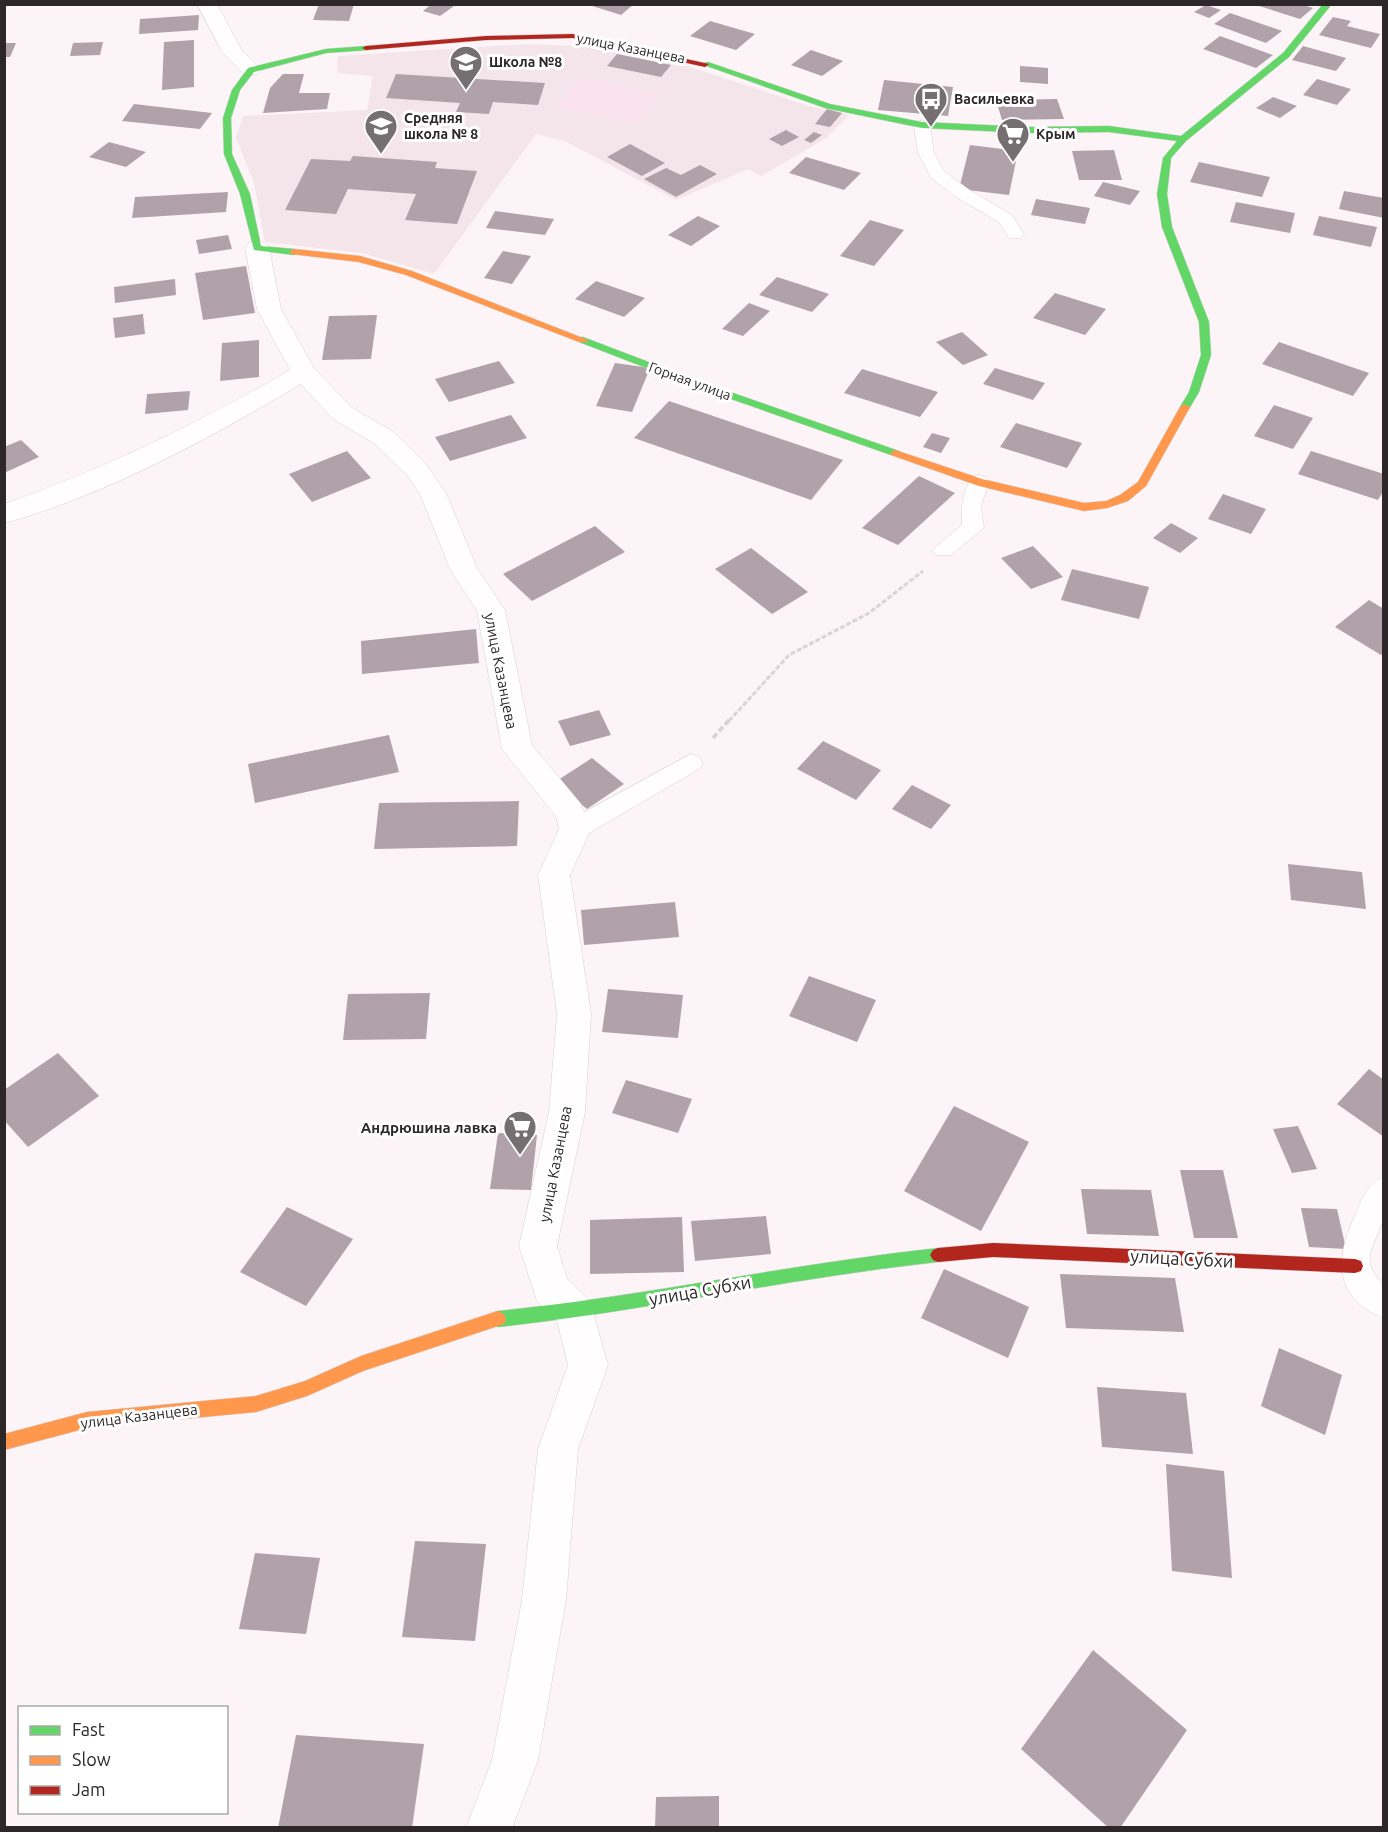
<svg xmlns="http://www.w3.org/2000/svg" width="1388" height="1832" viewBox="0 0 1388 1832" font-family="Ubuntu,sans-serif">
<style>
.built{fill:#f4e5eb}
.green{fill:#fae3ed}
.building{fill:#b0a2a8}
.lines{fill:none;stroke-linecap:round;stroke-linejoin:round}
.lane-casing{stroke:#d7d1d3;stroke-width:1}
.street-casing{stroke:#d7d1d3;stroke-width:1}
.fast-casing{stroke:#d7d1d3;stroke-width:1}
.slow-casing{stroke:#d7d1d3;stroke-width:1}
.jam-casing{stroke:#d7d1d3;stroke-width:1}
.path-far1{stroke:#d8d5d7;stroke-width:3;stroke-dasharray:5 2;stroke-linecap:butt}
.path{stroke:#d8d5d7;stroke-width:4;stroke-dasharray:6 3;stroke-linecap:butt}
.lane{fill:#fffdfe;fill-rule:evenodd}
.street{fill:#fffdfe;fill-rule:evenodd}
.fast{fill:#63d668;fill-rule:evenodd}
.slow{fill:#ff974d;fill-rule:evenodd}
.jam{fill:#b3261e;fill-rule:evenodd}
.labels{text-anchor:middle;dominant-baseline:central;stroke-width:6;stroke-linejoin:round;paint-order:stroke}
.far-street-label{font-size:14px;fill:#2d2729;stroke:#fff}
.far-poi-label{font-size:14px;font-weight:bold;fill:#2d2729;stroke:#fff;text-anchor:start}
.street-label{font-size:15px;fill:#2d2729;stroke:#fff}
.poi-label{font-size:15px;font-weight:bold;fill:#2d2729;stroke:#fff;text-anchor:end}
.near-street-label{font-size:18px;fill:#2d2729;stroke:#fff}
</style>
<rect width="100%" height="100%" fill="#fcf4f7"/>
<polygon class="built" points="527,44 606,47 684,65 809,106 849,115 826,138 761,176 748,169 676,200 565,141 536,134 434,274 362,253 265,242 254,183 236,138 243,116 367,110 373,76 337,73 338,56"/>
<polygon class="green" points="580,77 661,93 637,124 554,107"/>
<g class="building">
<polygon points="319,4 354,4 349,21 313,20"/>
<polygon points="432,4 448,4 454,6 440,16 423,11"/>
<polygon points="586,4 634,4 621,15"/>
<polygon points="1206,5 1221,10 1209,18 1194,12"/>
<polygon points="1256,5 1303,5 1313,8 1300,19"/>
<polygon points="1230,13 1282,31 1266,43 1214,24"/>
<polygon points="199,15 198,30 139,34 140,19"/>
<polygon points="1333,17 1351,21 1347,26 1380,34 1371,48 1319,35"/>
<polygon points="710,21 755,34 736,50 690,36"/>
<polygon points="1220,36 1273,55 1256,68 1203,49"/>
<polygon points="194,40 194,87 162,90 164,42"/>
<polygon points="103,42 100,55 70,56 73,43"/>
<polygon points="4,43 16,43 10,57 4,57"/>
<polygon points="1303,46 1346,58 1336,71 1292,60"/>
<polygon points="811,50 843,61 822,76 791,65"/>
<polygon points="617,54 671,65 661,77 607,66"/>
<polygon points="1020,66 1048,68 1048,84 1020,82"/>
<polygon points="283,74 304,74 299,93 330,93 327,109 263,113 270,88"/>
<polygon points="396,74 545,83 538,105 493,102 489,114 456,112 460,103 386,98"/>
<polygon points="1317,79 1351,89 1337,105 1303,95"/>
<polygon points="884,80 953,87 948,116 878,110"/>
<polygon points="1273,97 1297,106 1280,118 1256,108"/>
<polygon points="1057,99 1064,119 1002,120 996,100"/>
<polygon points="134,104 212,113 200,129 122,121"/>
<polygon points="827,109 842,113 830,127 815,124"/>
<polygon points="786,130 799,137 782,146 769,139"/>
<polygon points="814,132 822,135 811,143 804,140"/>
<polygon points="109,142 146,152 126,167 89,157"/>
<polygon points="630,144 665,163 642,176 607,157"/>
<polygon points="970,145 1018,151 1009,195 959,189"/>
<polygon points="1114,150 1122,180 1079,180 1072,151"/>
<polygon points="353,156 437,162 435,168 477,171 457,224 405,220 416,194 348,189 336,214 285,210 311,159 350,161"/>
<polygon points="806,157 861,173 844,190 789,173"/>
<polygon points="1199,162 1270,177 1262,197 1190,182"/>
<polygon points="700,165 717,174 676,197 644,179 666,168 681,175"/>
<polygon points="1103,182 1140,191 1130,205 1094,196"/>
<polygon points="1344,191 1384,198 1384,218 1339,209"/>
<polygon points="228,192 226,212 132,218 135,197"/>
<polygon points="1036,199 1090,208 1085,224 1031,215"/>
<polygon points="1236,202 1295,213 1290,233 1230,222"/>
<polygon points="495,211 554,219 545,235 486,228"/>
<polygon points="698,216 720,226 691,246 668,235"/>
<polygon points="1319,216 1377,227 1371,247 1313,235"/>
<polygon points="870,220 904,230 874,266 840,256"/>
<polygon points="228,235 232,249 199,254 196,240"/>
<polygon points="503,251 531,256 512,284 484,278"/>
<polygon points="246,266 255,313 203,320 195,273"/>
<polygon points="777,277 805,286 829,294 812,312 759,295"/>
<polygon points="175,279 176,295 115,303 114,287"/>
<polygon points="596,281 645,298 624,317 575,299"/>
<polygon points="1055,293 1106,309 1085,335 1033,318"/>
<polygon points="749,303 770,311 743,336 722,329"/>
<polygon points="143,314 145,334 115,338 113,318"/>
<polygon points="377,315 371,359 322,360 329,316"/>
<polygon points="962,332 988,355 963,365 936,342"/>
<polygon points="259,340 259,377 220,381 222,343"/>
<polygon points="1279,342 1369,373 1353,396 1262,364"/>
<polygon points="499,361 515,383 449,402 435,379"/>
<polygon points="615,363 650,368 632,412 596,406"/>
<polygon points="995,368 1045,383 1033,400 983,384"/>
<polygon points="862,369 938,392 920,417 844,393"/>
<polygon points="190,391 188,410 145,414 147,394"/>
<polygon points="669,401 843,460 811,500 634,438"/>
<polygon points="1274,405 1313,418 1293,449 1254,436"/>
<polygon points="511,415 527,438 450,461 435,437"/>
<polygon points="1016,423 1082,443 1067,468 1000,447"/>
<polygon points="932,433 950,438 941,453 923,447"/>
<polygon points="21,440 39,457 4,473 4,447"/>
<polygon points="347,451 371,478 312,502 289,474"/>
<polygon points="1311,451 1384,474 1384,490 1378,500 1298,474"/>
<polygon points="919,476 955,493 898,545 862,528"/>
<polygon points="1223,494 1266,509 1251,534 1208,519"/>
<polygon points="1171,523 1198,538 1180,553 1153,538"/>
<polygon points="595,526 625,552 532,601 503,574"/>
<polygon points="1033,546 1063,577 1031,589 1001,558"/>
<polygon points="751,548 808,592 772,614 715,569"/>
<polygon points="1072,569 1149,587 1139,619 1061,600"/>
<polygon points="1369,600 1384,609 1384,653 1381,655 1335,627"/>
<polygon points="476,629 479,663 362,674 361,641"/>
<polygon points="599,710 611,735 570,746 558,721"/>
<polygon points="389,735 399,772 255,803 248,764"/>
<polygon points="823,741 881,770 856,800 797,769"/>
<polygon points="592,758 624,784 587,809 555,782"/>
<polygon points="912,785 951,805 931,829 892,809"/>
<polygon points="519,801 517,846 374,849 379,803"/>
<polygon points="1288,864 1362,872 1366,909 1291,900"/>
<polygon points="675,902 679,937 584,945 581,910"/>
<polygon points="809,976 876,1000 857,1042 789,1016"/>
<polygon points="608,989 683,995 678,1038 602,1032"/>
<polygon points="430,993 426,1039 343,1040 348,994"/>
<polygon points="58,1053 99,1096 28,1147 4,1120 4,1090"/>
<polygon points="1369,1069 1384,1080 1384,1137 1337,1104"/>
<polygon points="626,1080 692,1099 678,1133 612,1113"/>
<polygon points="954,1106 1029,1142 981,1231 904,1191"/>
<polygon points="1298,1126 1317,1169 1292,1173 1273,1129"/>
<polygon points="498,1133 537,1135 531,1190 490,1189"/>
<polygon points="1180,1170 1223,1170 1238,1238 1194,1238"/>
<polygon points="1081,1189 1151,1190 1159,1236 1087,1234"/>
<polygon points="287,1207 353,1239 306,1306 240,1272"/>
<polygon points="1301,1208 1337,1209 1346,1249 1309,1247"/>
<polygon points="766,1216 771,1254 695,1261 691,1221"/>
<polygon points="682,1217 684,1272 590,1274 590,1220"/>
<polygon points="944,1269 1029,1307 1008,1358 921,1318"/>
<polygon points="1060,1274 1175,1278 1184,1332 1066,1328"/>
<polygon points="1279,1348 1342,1375 1325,1435 1261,1406"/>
<polygon points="1097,1387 1186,1393 1193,1454 1102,1447"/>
<polygon points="1166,1464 1224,1471 1232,1578 1172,1571"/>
<polygon points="415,1541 486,1544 475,1641 402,1637"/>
<polygon points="255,1553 320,1558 306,1634 239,1629"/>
<polygon points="1093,1650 1187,1730 1120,1828 1109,1828 1021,1749"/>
<polygon points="296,1735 424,1744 412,1828 278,1828"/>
<polygon points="719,1796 719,1828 655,1828 656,1797"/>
</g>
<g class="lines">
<g class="lane-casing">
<g id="lane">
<polygon points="922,120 930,125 934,153 944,171 968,189 1012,215 1024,234 1021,238 1009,238 999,222 956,197 931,178 918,153 914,125"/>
<path d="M979,475L986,477L989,482L981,506L984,528L951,555H935L932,550L962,525C961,508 962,492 972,477Z"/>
<polygon points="691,754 699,757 703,763 699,769 584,836 575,838 566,836 563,829 566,822"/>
<path d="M1384,1177C1384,1189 1386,1204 1384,1216C1377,1244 1356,1259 1384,1285V1318C1331,1298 1336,1255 1356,1213C1362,1198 1368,1183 1384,1177Z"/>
</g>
</g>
<g class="street-casing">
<g id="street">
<polygon points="197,4 217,4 241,49 261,70 258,74 244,74 222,52"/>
<path d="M257,241L265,243L269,248L281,309L314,368L351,407L392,431L425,463L446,493L477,568L505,610L532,745L581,804L591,829L570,875L591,1014L585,1112L557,1246L567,1278L588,1299L593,1312L608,1365L578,1449L566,1600L538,1760L512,1828H466L492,1760L522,1600L538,1449L568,1365L557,1321L537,1301L519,1246L549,1112L557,1014L538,875L559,829L556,816L502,749L477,611L450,569L420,494L407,475L374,443L333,419L301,384C212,437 105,496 4,523V504C104,469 199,423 290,370L257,309L245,248L249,243Z"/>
</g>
</g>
<g class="fast-casing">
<g id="fast">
<polygon points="1323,4 1332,4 1289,57 1186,141 1171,158 1167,194 1172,227 1209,322 1211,355 1199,392 1189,409 1185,410 1180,407 1189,392 1201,355 1199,322 1162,227 1157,194 1163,158 1177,141 1109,132 1028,133 922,128 825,108 701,64 708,62 830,104 922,122 1028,127 1109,126 1181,136 1283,53"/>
<polygon points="366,46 369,46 369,50 326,53 254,72 240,90 231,118 232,154 250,194 261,246 294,249 299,252 294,255 254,250 240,194 224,154 223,118 232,90 248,68 326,49"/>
<polygon points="583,337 696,380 899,451 900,453 895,456 891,455 688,384 579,342 579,338"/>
<path d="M938,1248L943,1250L946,1255L943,1260L938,1262C790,1278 646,1311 498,1327L492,1324L490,1319L492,1314L498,1311C646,1296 790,1264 938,1248Z"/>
</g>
</g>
<g class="slow-casing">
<g id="slow">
<polygon points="294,249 360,256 412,271 588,340 587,342 579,342 406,275 359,262 291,254 289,252"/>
<polygon points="1185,404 1190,407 1146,486 1128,501 1107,508 1084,511 979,486 891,455 890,453 895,450 982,479 1084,503 1106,501 1120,495 1138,482 1180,407"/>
<polygon points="498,1311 504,1314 506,1319 504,1324 363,1371 307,1396 256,1412 87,1428 4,1450 4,1434 87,1412 256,1396 305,1381 361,1356"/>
</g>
</g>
<g class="jam-casing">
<g id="jam">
<polygon points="573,34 709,64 705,67 573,38 486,40 366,50 362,48 366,46 486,36"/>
<polygon points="993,1243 1355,1259 1361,1261 1363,1266 1361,1271 1355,1273 993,1257 938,1262 933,1260 930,1255 933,1250 938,1248"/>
</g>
</g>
<polyline class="path-far1" points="729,721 789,655 869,613 923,571"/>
<polyline class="path" points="713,738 730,719"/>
<use href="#lane" class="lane"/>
<use href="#street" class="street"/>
<use href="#fast" class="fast"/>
<use href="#slow" class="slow"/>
<use href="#jam" class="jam"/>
</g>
<defs>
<g id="school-pin" transform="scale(1.725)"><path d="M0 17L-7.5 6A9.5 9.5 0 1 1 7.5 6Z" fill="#756f71" stroke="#fff"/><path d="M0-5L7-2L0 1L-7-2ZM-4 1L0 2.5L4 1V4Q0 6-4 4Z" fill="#fff"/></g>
<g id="bus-pin" transform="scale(1.725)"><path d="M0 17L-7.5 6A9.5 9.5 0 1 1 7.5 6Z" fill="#756f71" stroke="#fff"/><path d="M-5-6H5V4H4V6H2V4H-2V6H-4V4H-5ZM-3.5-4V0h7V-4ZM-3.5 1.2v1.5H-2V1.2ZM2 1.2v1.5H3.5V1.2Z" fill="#fff"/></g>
<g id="supermarket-pin" transform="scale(1.725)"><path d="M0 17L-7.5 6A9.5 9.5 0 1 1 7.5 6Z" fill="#756f71" stroke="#fff"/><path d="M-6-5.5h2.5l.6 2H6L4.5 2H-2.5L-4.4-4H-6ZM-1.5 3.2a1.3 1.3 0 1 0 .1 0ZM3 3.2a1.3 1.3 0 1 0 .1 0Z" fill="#fff"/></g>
</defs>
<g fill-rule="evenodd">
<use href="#school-pin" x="466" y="62"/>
<use href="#bus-pin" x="931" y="99"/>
<use href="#school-pin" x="381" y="126"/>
<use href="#supermarket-pin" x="1013" y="134"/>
<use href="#supermarket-pin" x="520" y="1127"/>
</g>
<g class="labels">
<g class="far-street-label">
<text transform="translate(631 48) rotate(11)">улица Казанцева</text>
<text transform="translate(690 381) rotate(20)">Горная улица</text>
</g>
<g class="far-poi-label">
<text x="489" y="62">Школа №8</text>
<text x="954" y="99">Васильевка</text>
<text x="404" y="118">Средняя<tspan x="404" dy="16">школа № 8</tspan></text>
<text x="1036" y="134">Крым</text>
</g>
<g class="street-label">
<text transform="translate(501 671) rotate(79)">улица Казанцева</text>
<text transform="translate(555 1164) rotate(-79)">улица Казанцева</text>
<text transform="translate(139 1416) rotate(-7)">улица Казанцева</text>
</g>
<g class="poi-label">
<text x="497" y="1127">Андрюшина лавка</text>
</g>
<g class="near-street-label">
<text transform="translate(1182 1258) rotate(3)">улица Субхи</text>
<text transform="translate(700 1290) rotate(-10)">улица Субхи</text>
</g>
</g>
<rect width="1388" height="1832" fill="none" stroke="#2d2729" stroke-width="12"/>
<rect x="18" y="1706" width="210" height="108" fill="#ffffff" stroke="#aba9a9" stroke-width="1.5"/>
<rect x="30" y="1726" width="30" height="9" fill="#63d668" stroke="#aba9a9" stroke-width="1.5"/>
<text x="72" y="1736" font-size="18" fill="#2d2729">Fast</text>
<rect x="30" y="1756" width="30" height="9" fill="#ff974d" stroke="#aba9a9" stroke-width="1.5"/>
<text x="72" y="1766" font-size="18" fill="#2d2729">Slow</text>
<rect x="30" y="1786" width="30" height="9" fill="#b3261e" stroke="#aba9a9" stroke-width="1.5"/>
<text x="72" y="1796" font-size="18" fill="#2d2729">Jam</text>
</svg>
